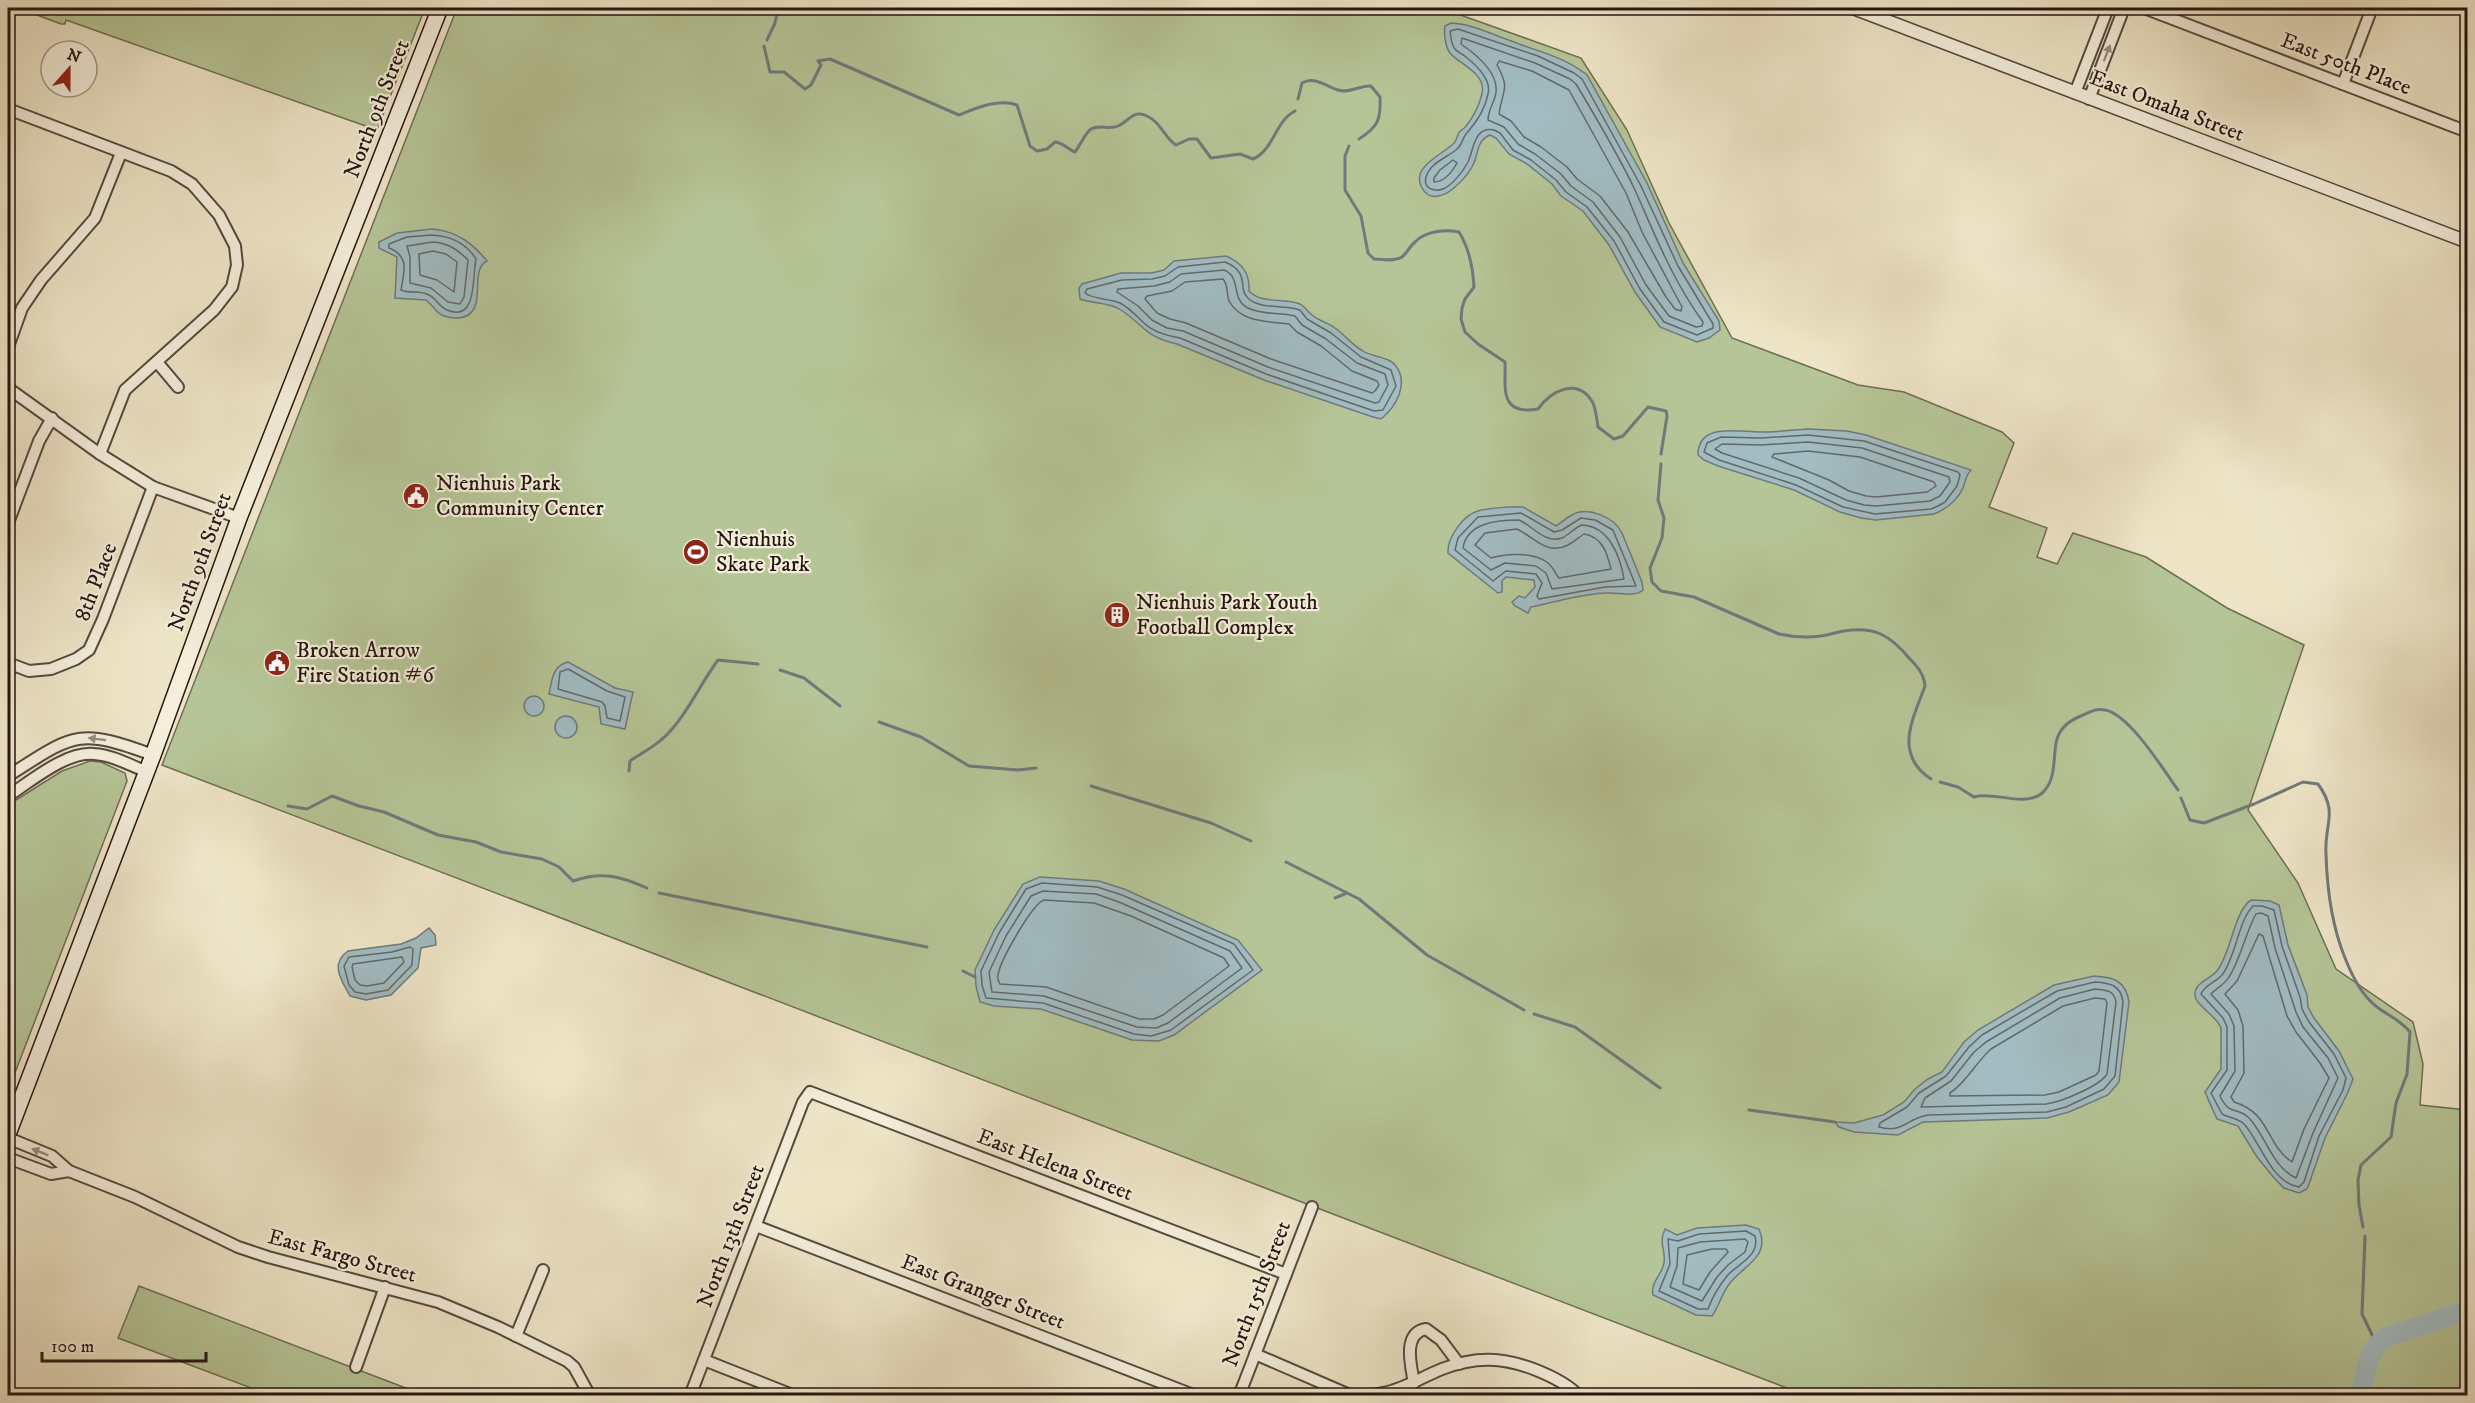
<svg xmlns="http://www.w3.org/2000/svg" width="2475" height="1403" viewBox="0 0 2475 1403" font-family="'IM FELL DW Pica',serif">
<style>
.green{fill:#b6c597;stroke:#6e6e54;stroke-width:1.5}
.water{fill:#a1bcc2;stroke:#6f7a7b;stroke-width:1.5}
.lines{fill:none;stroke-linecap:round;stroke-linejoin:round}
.shore{stroke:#636969;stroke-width:1.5}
.stream{stroke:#6f7a7b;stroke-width:3}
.river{stroke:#a1bcc2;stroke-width:20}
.minor-casing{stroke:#574a3e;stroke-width:14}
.tertiary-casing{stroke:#574a3e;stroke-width:15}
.secondary-casing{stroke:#251610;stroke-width:18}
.minor{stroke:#f4eedb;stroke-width:10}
.tertiary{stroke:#f4eedb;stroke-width:12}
.secondary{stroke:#f4eedb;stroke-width:15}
.oneway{fill:#978d80}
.labels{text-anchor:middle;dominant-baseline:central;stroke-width:4.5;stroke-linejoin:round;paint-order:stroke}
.street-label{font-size:22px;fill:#251610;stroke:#f4eedb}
.poi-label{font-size:22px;fill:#251610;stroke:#f4eedb;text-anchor:start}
</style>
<rect width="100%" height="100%" fill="#eee5c7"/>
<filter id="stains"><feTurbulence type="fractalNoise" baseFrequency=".00333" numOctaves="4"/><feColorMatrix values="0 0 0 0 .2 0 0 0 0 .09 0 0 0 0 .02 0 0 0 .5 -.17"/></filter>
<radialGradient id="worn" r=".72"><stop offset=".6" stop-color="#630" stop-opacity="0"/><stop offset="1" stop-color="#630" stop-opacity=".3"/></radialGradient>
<g class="green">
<polygon points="18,8 425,8 377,130 66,20 65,24 61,24"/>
<polygon points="457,8 1441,8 1581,58 1627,130 1669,223 1732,338 1858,385 1904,392 2002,432 2014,443 1989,507 2047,528 2037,557 2057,564 2073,533 2146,557 2227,608 2304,645 2248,810 2298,883 2336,969 2413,1022 2423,1064 2420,1105 2467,1110 2467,1395 1805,1395 162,765"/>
<polygon points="90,761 101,762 125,773 127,781 8,1091 8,805 62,771"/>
<polygon points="139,1286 424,1395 270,1395 118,1338"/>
</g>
<g class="water">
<path d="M586,8H645L647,11C623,10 610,20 586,8Z"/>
<path d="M1451,23C1473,24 1493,35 1514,42C1539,52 1565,57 1587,75L1647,183L1683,263L1719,321L1720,330L1709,338L1697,342L1660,327L1635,292L1609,245L1583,211L1561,196L1552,184L1527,164L1509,154L1496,138L1490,135C1476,141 1479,153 1473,165C1469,173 1463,180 1456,186C1447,195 1430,203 1422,188C1410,167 1442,155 1453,144C1457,141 1457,136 1459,132C1460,131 1465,128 1466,126C1473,118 1480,104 1482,93C1487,74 1459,64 1450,53C1445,46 1444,34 1445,26Z"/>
<path d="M432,229C457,231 472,243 487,261C467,270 491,316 458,318C452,318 445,317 440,314C435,310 431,304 426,300L395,298L397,257L379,248V242L397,233Z"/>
<path d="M1226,256C1242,263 1250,273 1249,291C1261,304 1282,298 1297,303C1305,305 1305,310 1311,314C1318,321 1327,322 1335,328C1345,335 1352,345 1363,351C1372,357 1390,357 1396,366C1409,384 1396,407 1381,419L1373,417L1264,380L1177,344C1145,337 1145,326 1121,310C1109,302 1094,304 1080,299L1079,288L1082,284L1121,273H1152L1164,270L1174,261Z"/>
<path d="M1808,429L1847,431L1866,435L1971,470C1965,476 1966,481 1963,488C1957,501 1946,509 1934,514L1876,520L1861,518L1840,512L1794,490L1718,466L1704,460L1698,455C1698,422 1738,432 1760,432C1776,432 1792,430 1808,429Z"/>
<path d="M1508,507H1523L1556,526C1561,523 1566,518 1572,515C1588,506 1614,517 1622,533L1642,582L1643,590C1634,598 1618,592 1606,593C1581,594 1555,602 1531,607L1528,613L1515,606L1512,602L1519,596L1525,598L1535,587L1534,580L1506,577L1502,581V592L1498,593L1448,553C1447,538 1463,515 1478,511C1488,508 1498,508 1508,507Z"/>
<path d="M568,662L615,688L633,692L625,729L601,724L599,707L549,694C552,680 552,666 568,662Z"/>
<circle cx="534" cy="706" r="10"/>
<circle cx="566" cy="727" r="11"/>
<polygon points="1040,877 1099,881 1124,889 1238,940 1262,970 1174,1035 1159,1041 1132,1040 1041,1009 994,1006 980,1002 976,986 975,970 994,930 1023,884"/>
<path d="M2251,900L2270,901L2279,905L2288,945L2307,995L2308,1007L2314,1018L2339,1051L2353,1079L2348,1092L2325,1138L2309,1184L2307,1189L2299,1193L2284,1188L2275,1179L2257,1157L2238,1126L2217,1119L2205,1092L2221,1069V1028C2217,1016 2195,1005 2195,995C2194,983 2210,979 2217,971C2231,954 2234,911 2251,900Z"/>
<path d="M429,928L435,935L436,945L421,948L418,968L391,995L366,1000L350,996C342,981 329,964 348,951L401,944L416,938Z"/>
<path d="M2094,976C2114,977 2126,981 2129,1002L2119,1082L2108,1095L2069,1112L2047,1118L1923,1122L1898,1135L1854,1132L1839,1127L1835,1122L1854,1123L1883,1115L1904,1102L1915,1089L1928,1079L1942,1072L1964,1042L1978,1030L2054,985Z"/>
<path d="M1746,1225L1759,1229C1771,1257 1744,1265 1730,1283C1722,1293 1719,1306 1712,1316L1696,1315L1653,1295C1650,1283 1662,1275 1664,1263C1666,1248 1658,1244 1665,1229L1677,1235L1697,1228Z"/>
</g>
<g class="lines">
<g class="shore">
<path d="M1458,29L1538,56L1574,73L1582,79L1641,186L1678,266L1713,324V328L1697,335L1664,322L1640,289L1614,241L1587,207L1566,192L1556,180L1531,160L1513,150L1500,133L1494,130C1474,126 1474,149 1468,162C1463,171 1453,185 1443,189C1435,192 1423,189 1426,177C1430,163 1446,158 1456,150C1462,146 1462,139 1466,134C1476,123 1485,110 1488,94C1492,79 1476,65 1466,57C1463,54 1457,52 1455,49C1451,45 1451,36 1450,31Z"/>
<path d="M1462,38L1535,63L1570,79L1576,84C1597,119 1618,154 1635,190C1655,235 1673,281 1703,322L1702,326L1696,327L1669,316L1646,285L1620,237L1593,202L1571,186L1561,174L1535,154L1518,144L1504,127L1488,120C1488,112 1492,106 1495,97C1502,75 1477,55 1461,44Z"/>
<path d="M1499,61L1532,71L1569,90L1626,193L1642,232L1682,307L1681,311L1675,309L1666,297L1628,232L1600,196L1577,179L1567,167L1541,147L1524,137L1511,121L1499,114C1502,90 1511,90 1497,65Z"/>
<path d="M1453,160L1457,163C1452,172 1445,182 1434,182V178L1440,170Z"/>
<path d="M432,235C451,236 466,243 476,259C472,276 478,323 447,310C439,307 436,298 429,295C420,290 409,294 401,290C404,272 410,256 389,248V244L407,237Z"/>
<path d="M433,242C448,243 457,249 468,260L464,297L460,304L448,302L431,288L410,283V257L407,246Z"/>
<polygon points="433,251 446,254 457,262 454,292 437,280 420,275 419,254"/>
<path d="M1225,262C1252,273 1236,289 1249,299C1262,310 1284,304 1300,310L1307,319L1331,333L1361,357L1391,370L1396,386L1383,410L1374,411L1266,374L1180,338C1168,336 1155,333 1145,324C1137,317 1130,308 1120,303C1109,298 1094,300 1085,293L1087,289L1122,280L1152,279L1165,276L1178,267Z"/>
<path d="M1224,270C1242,277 1230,299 1248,308C1262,315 1279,312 1295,316L1302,325L1326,339L1357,363L1385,374L1388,385L1379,402L1375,403L1268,367L1183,331L1167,328L1152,320L1138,306L1117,292L1118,289L1154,286L1170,282L1181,274Z"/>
<path d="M1223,279C1229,286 1226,293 1229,301C1241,323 1268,321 1289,324L1297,332L1321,346L1352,371L1377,381L1379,385L1375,391L1372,393L1271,359L1186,323L1170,319L1157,313L1145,299L1147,296L1172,291L1185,282Z"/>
<polygon points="1808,435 1864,441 1958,472 1960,475 1957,486 1945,502 1938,506 1931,509 1875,514 1843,507 1796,485 1719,460 1704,452 1707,443 1721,437 1761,438"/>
<polygon points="1808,442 1862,448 1949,477 1950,482 1940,496 1930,501 1876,506 1864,505 1846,500 1799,478 1722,453 1715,449 1722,444 1761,445"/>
<polygon points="1808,451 1860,457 1934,482 1936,486 1927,492 1876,497 1866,496 1849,491 1829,480 1772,457 1774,454"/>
<polygon points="1521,513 1554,532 1562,530 1581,518 1595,520 1613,530 1636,586 1605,587 1539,599 1537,596 1542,583 1536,574 1506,571 1493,581 1455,550 1458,538 1478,517"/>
<path d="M1519,520C1533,526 1545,544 1562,538C1569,535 1574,528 1582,525C1609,526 1620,556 1624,579L1552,589L1546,573L1536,566L1505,563L1491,570L1463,548C1467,522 1499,520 1519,520Z"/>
<path d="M1517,529C1534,537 1547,556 1568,545C1574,542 1578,538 1584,534C1602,537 1607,552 1611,569L1559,578C1555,573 1553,567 1548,563C1534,552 1507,553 1491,558L1475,545L1485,533Z"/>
<polygon points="568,669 607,691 625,697 620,721 607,718 605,706 602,702 558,689 560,672"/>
<polygon points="1042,883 1097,887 1122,895 1234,944 1253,970 1171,1030 1151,1036 1134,1034 1043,1003 986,998 982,985 981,971 999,933 1026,889"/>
<polygon points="1043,891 1096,894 1119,902 1230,951 1242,968 1168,1023 1156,1028 1137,1027 1044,996 992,992 989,972 1006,936 1031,896"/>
<path d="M1044,900L1094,903L1131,916L1224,958L1229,966L1163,1015L1154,1019H1139L1046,987L1000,984C998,980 997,979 998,975C1000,961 1032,904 1044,900Z"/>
<path d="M2253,906H2262L2274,910L2282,946L2300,997L2302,1009L2309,1022L2334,1054L2346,1078L2343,1090L2319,1136L2304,1182L2299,1187C2271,1183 2260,1141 2244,1124C2238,1118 2229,1118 2222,1114L2211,1093L2227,1070V1027L2223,1018L2201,994C2205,985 2216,982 2222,975C2236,957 2238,921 2253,906Z"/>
<path d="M2261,913L2268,916L2275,948L2296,1012L2303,1027L2328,1058L2338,1078L2313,1133L2296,1178C2272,1167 2266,1136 2249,1118C2237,1106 2230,1117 2220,1096L2235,1071L2234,1026L2229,1014L2211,994C2217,988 2225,984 2229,977C2241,958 2245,934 2256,914Z"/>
<path d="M2259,934L2263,936L2287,1016L2296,1032L2320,1063L2329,1078L2304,1129L2292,1162C2265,1144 2271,1113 2234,1102L2231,1097L2244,1073L2243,1026L2238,1010L2225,994L2237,981Z"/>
<polygon points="410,947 413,949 412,965 388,990 366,994 355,992 349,985 344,966 349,957 392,952"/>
<polygon points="402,957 404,962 384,983 367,986 360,985 355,980 352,967 353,964"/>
<path d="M2095,982C2110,983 2121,985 2123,1002L2115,1076L2104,1089L2066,1107L2047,1112L1929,1115C1908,1117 1903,1134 1879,1127L1880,1123L1907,1107L1919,1093L1946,1076L1969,1047L1982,1035L2057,991Z"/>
<path d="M2095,989C2106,990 2114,990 2116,1002L2107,1074C2100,1086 2061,1102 2046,1104L1921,1107L1925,1098L1951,1081L1974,1052L1986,1042L2060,998Z"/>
<path d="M2095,998L2105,999L2107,1003L2099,1071L2096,1075L2059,1092L2045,1095L1950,1096V1093C1967,1082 1976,1062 1991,1049L2063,1006Z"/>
<path d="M1746,1231L1755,1236C1760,1257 1738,1263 1727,1276C1719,1286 1712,1298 1708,1309H1698L1659,1291L1670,1264L1668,1239L1678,1241L1699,1234Z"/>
<polygon points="1745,1239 1748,1242 1745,1252 1728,1265 1717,1277 1702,1301 1670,1287 1677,1266 1678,1248 1700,1242"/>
<polygon points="1712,1249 1726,1249 1728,1252 1710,1272 1699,1290 1683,1284 1687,1255"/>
</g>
<g class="stream">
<polyline points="767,40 775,23 778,8"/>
<path d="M764,46L770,72H784L805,89L811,85L821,65L818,61L830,59L959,115C976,108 999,98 1017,105L1030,146L1037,151L1047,149L1055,142C1064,143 1067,149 1075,152C1080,146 1085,133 1091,129C1100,124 1109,130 1118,126C1129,121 1134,109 1147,116C1162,123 1164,138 1176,145L1189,139H1197L1211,158L1240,154L1253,159C1274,150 1275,121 1295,111"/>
<path d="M1298,99L1302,83C1314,76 1326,86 1338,90C1349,94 1360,85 1371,86L1380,97C1381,120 1378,127 1359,139"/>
<path d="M1349,146L1345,156V190L1361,216L1368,253L1374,259C1383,259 1395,262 1402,257C1407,253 1410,246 1415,242C1425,231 1446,229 1459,232C1469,248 1473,269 1474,287L1465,299L1462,308L1461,319L1465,332L1478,344L1505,362C1506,386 1498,416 1538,409C1551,391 1578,376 1593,403C1596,410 1597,420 1598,427L1614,439L1623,436L1648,407L1666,411L1667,416L1661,454"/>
<path d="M1661,464L1658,500L1664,518L1662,538L1650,568L1652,582L1661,591L1694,597L1779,634C1793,637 1807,638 1821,636C1829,635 1837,632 1844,631C1874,626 1890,635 1909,658C1917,666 1924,674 1925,686C1913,719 1893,754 1931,779"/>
<polyline points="780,670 804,678 840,706"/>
<polyline points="879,722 921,737 969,766 1018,770 1036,768"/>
<path d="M629,771L630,761C640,754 652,748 661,740C684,721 700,684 718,660L758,664"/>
<path d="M1940,782L1958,787L1974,797C1993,791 2023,807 2041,794C2058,780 2052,756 2057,739C2061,726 2071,720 2083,715C2090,712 2096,708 2105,710C2129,714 2163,769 2178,790"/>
<polyline points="1091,786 1211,823 1251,841"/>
<path d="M2181,798L2190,820L2204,823L2254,804L2303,782L2318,784C2339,813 2324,824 2326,854C2327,889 2332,926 2345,958C2353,978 2363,998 2381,1010C2392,1017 2402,1022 2410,1032L2407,1074L2396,1103L2391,1137L2361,1165L2358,1180L2359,1205L2363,1227"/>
<path d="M288,806L307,809L332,796L359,806L384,812L438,835L476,842L501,852L542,859L559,867L573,881C602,871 620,876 647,888"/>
<polyline points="1286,862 1359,899 1427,955 1524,1010"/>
<polyline points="659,893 927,947"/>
<polyline points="1335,898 1347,893"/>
<polyline points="963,971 975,977"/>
<polyline points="1534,1014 1575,1027 1660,1088"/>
<polyline points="1749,1110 1835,1122"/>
<polyline points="2365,1236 2362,1314 2376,1343"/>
</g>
<path class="river" d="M2361,1396C2365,1374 2367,1348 2387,1337L2468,1310"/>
<g class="minor-casing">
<g id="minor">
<polyline points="2144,8 2468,132"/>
<polyline points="2343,84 2372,8"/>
<polyline points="2075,93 2108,8"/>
<polyline points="2089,99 2124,8"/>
<polyline points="8,109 171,171 192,184 219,215 235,246 237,265 232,287 214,310 125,390 100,454"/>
<polyline points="8,347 22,308 41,280 95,218 121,153"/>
<polyline points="157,362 178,387"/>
<polyline points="8,388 100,454 153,487 239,518"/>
<polyline points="8,523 39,441 52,418"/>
<polyline points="8,663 29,671 51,669 76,659 89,650 103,619 153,487"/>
<path d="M8,776C74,734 77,727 153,755"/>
<path d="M8,796C30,782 66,751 94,754C112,755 130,765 147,772"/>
<polyline points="8,1138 52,1156 69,1171 135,1197 238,1247 268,1257 438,1302 498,1327 567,1361 574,1367 590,1396"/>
<polyline points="8,1158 51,1174 69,1171"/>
<polyline points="756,1226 1196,1396"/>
<polyline points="516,1336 543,1270"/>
<polyline points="1255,1354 1352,1396"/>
<polyline points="704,1360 795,1396"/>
<polyline points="356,1367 385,1287"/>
<path d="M1414,1383C1411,1366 1402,1333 1426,1329L1441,1340L1459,1364"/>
<polyline points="690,1396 803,1102 810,1092 1286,1274"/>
<polyline points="1239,1396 1312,1207"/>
<path d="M1355,1396C1364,1395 1374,1395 1383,1393C1404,1389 1422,1377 1442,1369C1476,1356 1503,1357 1536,1370C1551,1376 1568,1384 1579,1396"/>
</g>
</g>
<g class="tertiary-casing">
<polyline id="tertiary" points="1853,8 2468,242"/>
</g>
<g class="secondary-casing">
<polyline id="secondary" points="8,1134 153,755 239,518 440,8"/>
</g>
<use href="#minor" class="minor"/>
<use href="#tertiary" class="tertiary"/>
<use href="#secondary" class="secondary"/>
</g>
<defs><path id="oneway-solid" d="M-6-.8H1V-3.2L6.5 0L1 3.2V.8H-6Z" transform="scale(1.5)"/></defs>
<g class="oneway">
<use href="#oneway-solid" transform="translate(2107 53) rotate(-69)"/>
<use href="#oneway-solid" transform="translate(97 739) rotate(-173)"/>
<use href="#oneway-solid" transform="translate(40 1152) rotate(-158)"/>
</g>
<defs>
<g id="civic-disc" transform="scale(1.35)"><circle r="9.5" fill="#8f2418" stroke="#f4eedb"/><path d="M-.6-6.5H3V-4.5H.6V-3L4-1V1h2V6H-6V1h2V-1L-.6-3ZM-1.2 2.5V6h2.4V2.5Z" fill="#fff"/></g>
<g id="stadium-disc" transform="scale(1.35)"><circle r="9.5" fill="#8f2418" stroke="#f4eedb"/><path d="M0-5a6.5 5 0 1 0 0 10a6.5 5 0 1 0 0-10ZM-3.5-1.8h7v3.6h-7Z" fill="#fff"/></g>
<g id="building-disc" transform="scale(1.35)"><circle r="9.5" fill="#8f2418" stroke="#f4eedb"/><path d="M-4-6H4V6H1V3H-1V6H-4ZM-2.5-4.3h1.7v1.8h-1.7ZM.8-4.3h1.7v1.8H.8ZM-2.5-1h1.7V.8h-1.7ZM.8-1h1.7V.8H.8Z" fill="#fff"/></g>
</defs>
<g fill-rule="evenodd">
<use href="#civic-disc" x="416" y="496"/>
<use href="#stadium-disc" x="696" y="552"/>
<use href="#building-disc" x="1117" y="615"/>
<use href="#civic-disc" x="277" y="663"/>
</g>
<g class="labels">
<g class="street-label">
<text transform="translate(2346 64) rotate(21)">East 50th Place</text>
<text transform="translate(2167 106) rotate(21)">East Omaha Street</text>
<text transform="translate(377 109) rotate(-69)">North 9th Street</text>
<text transform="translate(200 562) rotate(-70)">North 9th Street</text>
<text transform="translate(96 582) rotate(-69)">8th Place</text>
<text transform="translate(1055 1165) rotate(21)">East Helena Street</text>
<text transform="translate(731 1236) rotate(-69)">North 13th Street</text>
<text transform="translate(342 1256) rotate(15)">East Fargo Street</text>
<text transform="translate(983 1292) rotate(21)">East Granger Street</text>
<text transform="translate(1257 1294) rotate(-69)">North 15th Street</text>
</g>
<g class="poi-label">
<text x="436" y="483">Nienhuis Park<tspan x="436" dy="25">Community Center</tspan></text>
<text x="716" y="539">Nienhuis<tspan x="716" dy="25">Skate Park</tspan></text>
<text x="1136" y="602">Nienhuis Park Youth<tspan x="1136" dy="25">Football Complex</tspan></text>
<text x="296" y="650">Broken Arrow<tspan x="296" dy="25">Fire Station #6</tspan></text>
</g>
</g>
<rect width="2475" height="1403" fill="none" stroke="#eee5c7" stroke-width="30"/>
<rect x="9" y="9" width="2457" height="1385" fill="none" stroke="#251610" stroke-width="3"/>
<rect x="15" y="15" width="2445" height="1373" fill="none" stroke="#251610" stroke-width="1.5"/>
<g transform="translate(69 69) rotate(21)"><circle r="28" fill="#f4eedb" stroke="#a1988a" stroke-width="1.5"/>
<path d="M0-4.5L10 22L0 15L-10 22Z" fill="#8f2418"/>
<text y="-9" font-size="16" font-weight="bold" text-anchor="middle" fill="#251610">N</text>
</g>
<path d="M42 1352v9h164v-9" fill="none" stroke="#251610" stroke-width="3"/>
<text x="51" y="1352" font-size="18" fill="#251610" stroke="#f4eedb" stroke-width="4.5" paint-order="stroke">100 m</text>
<rect width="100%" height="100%" filter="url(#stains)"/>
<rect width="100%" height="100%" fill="url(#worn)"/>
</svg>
